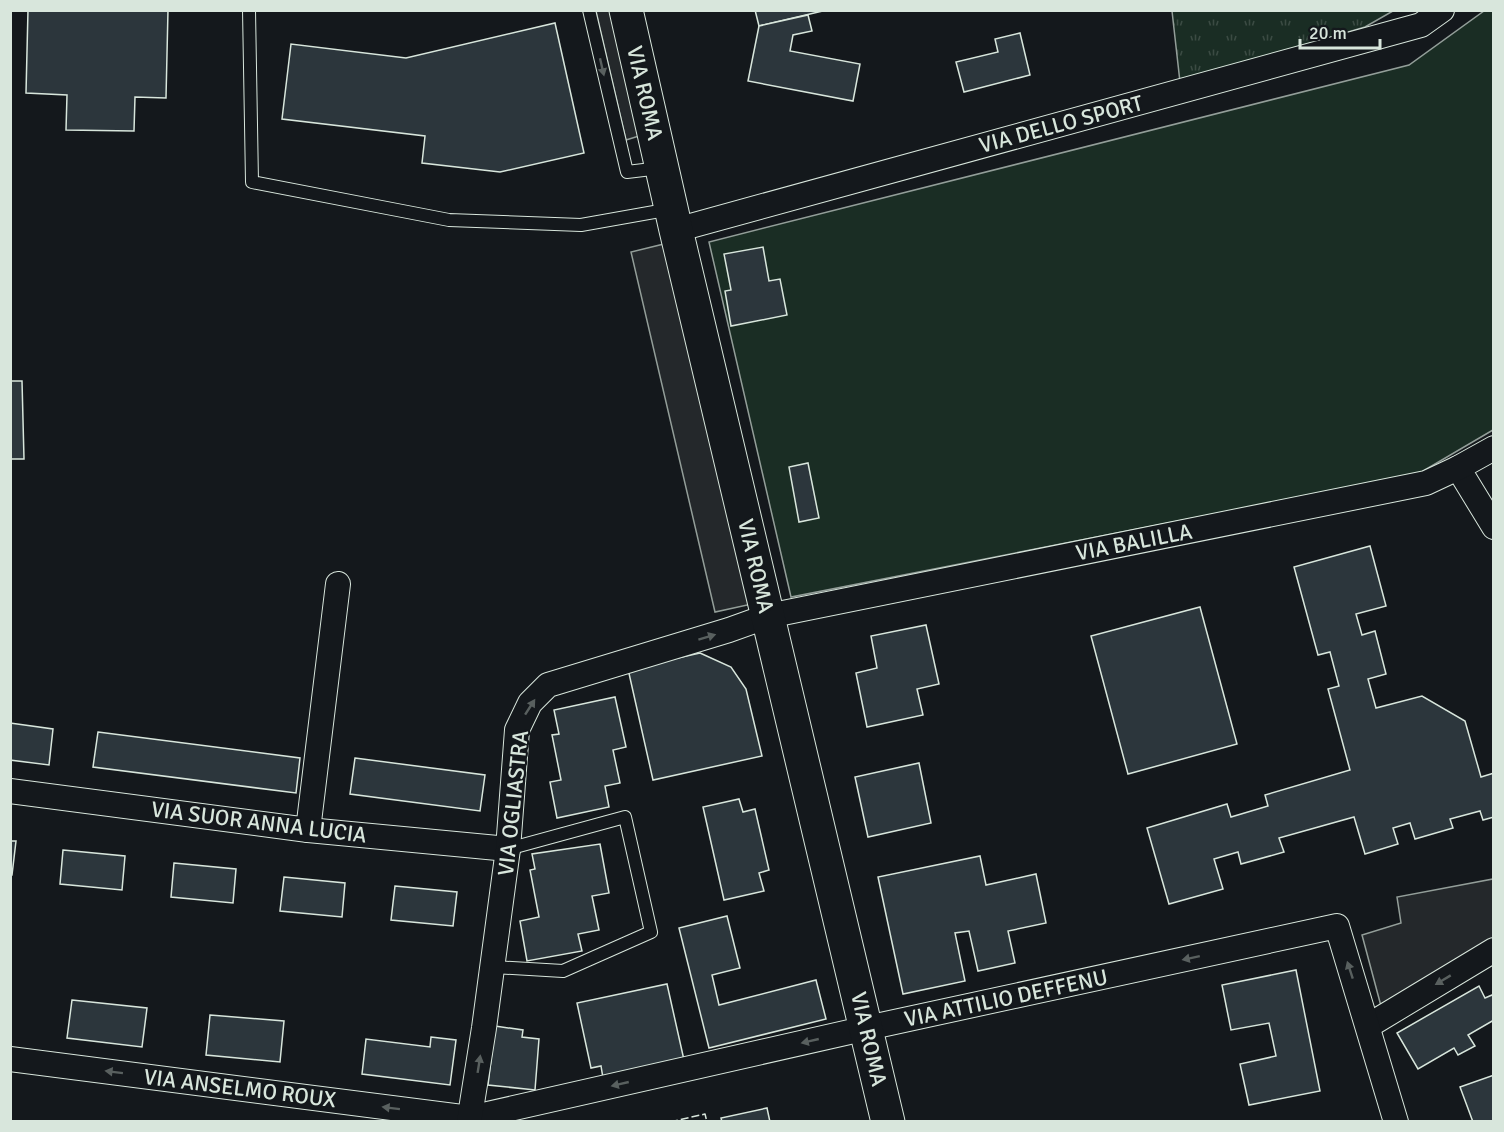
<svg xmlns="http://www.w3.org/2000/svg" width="1504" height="1132" viewBox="0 0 1504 1132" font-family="Signika,sans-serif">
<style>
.grass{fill:url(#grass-tufts);stroke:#939e99;stroke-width:1.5}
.park{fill:#1a2d24;stroke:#939e99;stroke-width:1.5}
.parking{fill:#24282b;stroke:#939e99;stroke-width:1.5}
.building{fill:#2c363c;stroke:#d8e6dc;stroke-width:1.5}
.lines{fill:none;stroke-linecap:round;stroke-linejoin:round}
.service-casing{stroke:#d8e6dc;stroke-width:14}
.minor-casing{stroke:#d8e6dc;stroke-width:26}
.secondary-casing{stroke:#d8e6dc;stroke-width:35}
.service{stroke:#14181c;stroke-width:12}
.minor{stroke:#14181c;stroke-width:24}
.secondary{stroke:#14181c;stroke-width:33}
.fence{stroke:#d8e6dc;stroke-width:1.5;stroke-dasharray:8 3;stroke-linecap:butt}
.oneway{fill:#59605f}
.labels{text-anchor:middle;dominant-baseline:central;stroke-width:4.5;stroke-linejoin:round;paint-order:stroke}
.street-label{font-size:22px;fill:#d8e6dc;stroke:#14181c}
</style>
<defs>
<pattern id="grass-tufts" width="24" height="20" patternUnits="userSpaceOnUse" patternTransform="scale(1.5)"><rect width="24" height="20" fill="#1a2d24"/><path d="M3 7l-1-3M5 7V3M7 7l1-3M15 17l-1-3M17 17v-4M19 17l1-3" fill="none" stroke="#3b4b43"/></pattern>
</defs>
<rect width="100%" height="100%" fill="#14181c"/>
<polygon class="grass" points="1172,11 1393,11 1365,27 1180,82"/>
<polygon class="park" points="1484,11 1493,11 1493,430 1418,474 791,597 709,242 1409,65"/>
<g class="parking">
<polygon points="596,11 610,11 639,136 626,140"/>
<polygon points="668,243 752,604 715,612 631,252"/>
<polygon points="1493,879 1493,938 1381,1006 1362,935 1401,923 1397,897"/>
</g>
<g class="building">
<polygon points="28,10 168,10 166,98 135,97 134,131 66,130 67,95 26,93"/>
<polygon points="755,10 827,10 759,26"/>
<polygon points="808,15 812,31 793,35 790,51 860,64 853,101 748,81 759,26"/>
<polygon points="555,23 584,153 500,172 422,163 425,136 282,119 291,44 406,58"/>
<polygon points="1020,33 1030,75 964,92 956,62 998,52 995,39"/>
<polygon points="763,247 769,281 780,279 787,315 731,326 725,291 731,290 724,254"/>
<polygon points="10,381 22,381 24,459 10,459"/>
<polygon points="808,463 819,518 799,522 789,467"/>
<polygon points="1370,546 1386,606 1356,614 1362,635 1375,631 1386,674 1368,679 1376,708 1422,696 1465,721 1481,777 1494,773 1494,817 1483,820 1480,811 1450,819 1453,828 1415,839 1410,823 1393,828 1398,844 1365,854 1354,817 1279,838 1284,852 1241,864 1238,852 1214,859 1223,889 1169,904 1147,828 1227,804 1231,817 1268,806 1265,795 1350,770 1328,689 1339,686 1330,652 1318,655 1294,567"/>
<polygon points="1200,607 1237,744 1128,774 1091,636"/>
<polygon points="926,625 939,684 917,689 923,715 867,727 856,673 877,668 871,636"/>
<polygon points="700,653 731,667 746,689 762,756 653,780 628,669"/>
<polygon points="615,697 626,747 613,750 620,783 605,786 609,807 557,818 550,782 561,780 552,735 559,734 554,710"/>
<polygon points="10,723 53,729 49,765 10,760"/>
<polygon points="98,732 300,758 296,793 93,767"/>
<polygon points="355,758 485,775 480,811 350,794"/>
<polygon points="919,763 931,823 868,837 855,777"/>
<polygon points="739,799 743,812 755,809 769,870 759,873 764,891 724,900 703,807"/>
<polygon points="10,841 16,841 12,875 10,875"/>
<polygon points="600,844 609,893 592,896 599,930 578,934 582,951 527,961 520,921 539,917 530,870 535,869 532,854"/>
<polygon points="63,850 125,856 122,890 60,884"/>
<polygon points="980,856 986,885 1036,874 1046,923 1008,931 1015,963 978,971 969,931 955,933 965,981 903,994 878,877"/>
<polygon points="174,863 236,869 233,903 171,897"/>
<polygon points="284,877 345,883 342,917 280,911"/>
<polygon points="395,886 457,892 453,926 391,920"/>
<polygon points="727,916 740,968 712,975 719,1005 816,980 826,1019 709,1048 679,928"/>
<polygon points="1296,970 1320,1091 1249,1105 1240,1064 1276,1056 1269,1023 1231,1030 1222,985"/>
<polygon points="667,984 684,1060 603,1078 601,1066 591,1068 577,1003"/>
<polygon points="1479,986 1485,998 1492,995 1494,998 1494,1020 1468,1035 1475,1046 1458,1055 1454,1048 1418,1069 1397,1033"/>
<polygon points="72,1000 147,1008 142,1047 67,1038"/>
<polygon points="210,1015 284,1021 280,1062 206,1055"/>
<polygon points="495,1026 523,1030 522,1037 539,1039 535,1090 488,1085"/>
<polygon points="431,1037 456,1040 450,1085 362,1074 366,1039 430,1047"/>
<polygon points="1494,1075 1494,1122 1473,1122 1460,1087"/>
<polygon points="767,1108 770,1122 722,1122 721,1118"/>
</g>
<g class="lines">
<g class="service-casing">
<g id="service">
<polyline points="249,10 252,182 449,220 581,225 671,209"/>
<polyline points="589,10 627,172 660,168"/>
<polyline points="493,967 563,971 651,932 625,817 508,849"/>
</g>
</g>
<g class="minor-casing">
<g id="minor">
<polyline points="676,230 1421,25 1442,10"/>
<polyline points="1458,468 1494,527"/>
<polyline points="10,791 308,830 508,849"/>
<polyline points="308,830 338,584"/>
<polyline points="1368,1026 1494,950"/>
<polyline points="10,1059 470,1118 867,1028 1337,926 1396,1122"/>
<polyline points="469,1122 484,1028 508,849 517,730 530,703 548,685 729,630 768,616 1426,483 1458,468 1494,448"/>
</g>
</g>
<g class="secondary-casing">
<polyline id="secondary" points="626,10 676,230 888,1122"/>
</g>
<use href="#service" class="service"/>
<use href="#minor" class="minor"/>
<use href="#secondary" class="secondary"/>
<polyline class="fence" points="670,1122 705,1114 707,1122"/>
</g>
<defs><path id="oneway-solid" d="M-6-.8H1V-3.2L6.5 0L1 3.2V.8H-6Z" transform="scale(1.5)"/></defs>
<g class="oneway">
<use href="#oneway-solid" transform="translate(602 67) rotate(77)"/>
<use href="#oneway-solid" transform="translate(707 637) rotate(-17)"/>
<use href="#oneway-solid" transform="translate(530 707) rotate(-57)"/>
<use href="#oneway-solid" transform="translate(1191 958) rotate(168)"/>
<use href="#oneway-solid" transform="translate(1350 970) rotate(-108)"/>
<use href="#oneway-solid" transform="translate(1443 980) rotate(149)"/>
<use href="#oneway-solid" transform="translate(810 1041) rotate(167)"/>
<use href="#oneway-solid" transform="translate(479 1064) rotate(-81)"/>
<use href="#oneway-solid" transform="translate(114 1072) rotate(-173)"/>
<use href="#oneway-solid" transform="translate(620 1084) rotate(167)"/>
<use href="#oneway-solid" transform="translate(391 1108) rotate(-173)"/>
</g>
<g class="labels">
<g class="street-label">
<text transform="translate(645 93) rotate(77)">VIA ROMA</text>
<text transform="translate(1061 124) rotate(-15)">VIA DELLO SPORT</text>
<text transform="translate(1134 542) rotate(-11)">VIA BALILLA</text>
<text transform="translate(756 566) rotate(77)">VIA ROMA</text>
<text transform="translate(513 803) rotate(-84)">VIA OGLIASTRA</text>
<text transform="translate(259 822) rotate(7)">VIA SUOR ANNA LUCIA</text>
<text transform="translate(1006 998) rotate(-12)">VIA ATTILIO DEFFENU</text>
<text transform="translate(869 1039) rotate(77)">VIA ROMA</text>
<text transform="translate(240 1088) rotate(7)">VIA ANSELMO ROUX</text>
</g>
</g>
<rect width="1504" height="1132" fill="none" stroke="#d8e6dc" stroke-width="24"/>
<path d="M1300 39v9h80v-9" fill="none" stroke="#d8e6dc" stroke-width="3"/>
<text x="1309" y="39" font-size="18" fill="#d8e6dc" stroke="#14181c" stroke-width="4.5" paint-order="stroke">20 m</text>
</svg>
